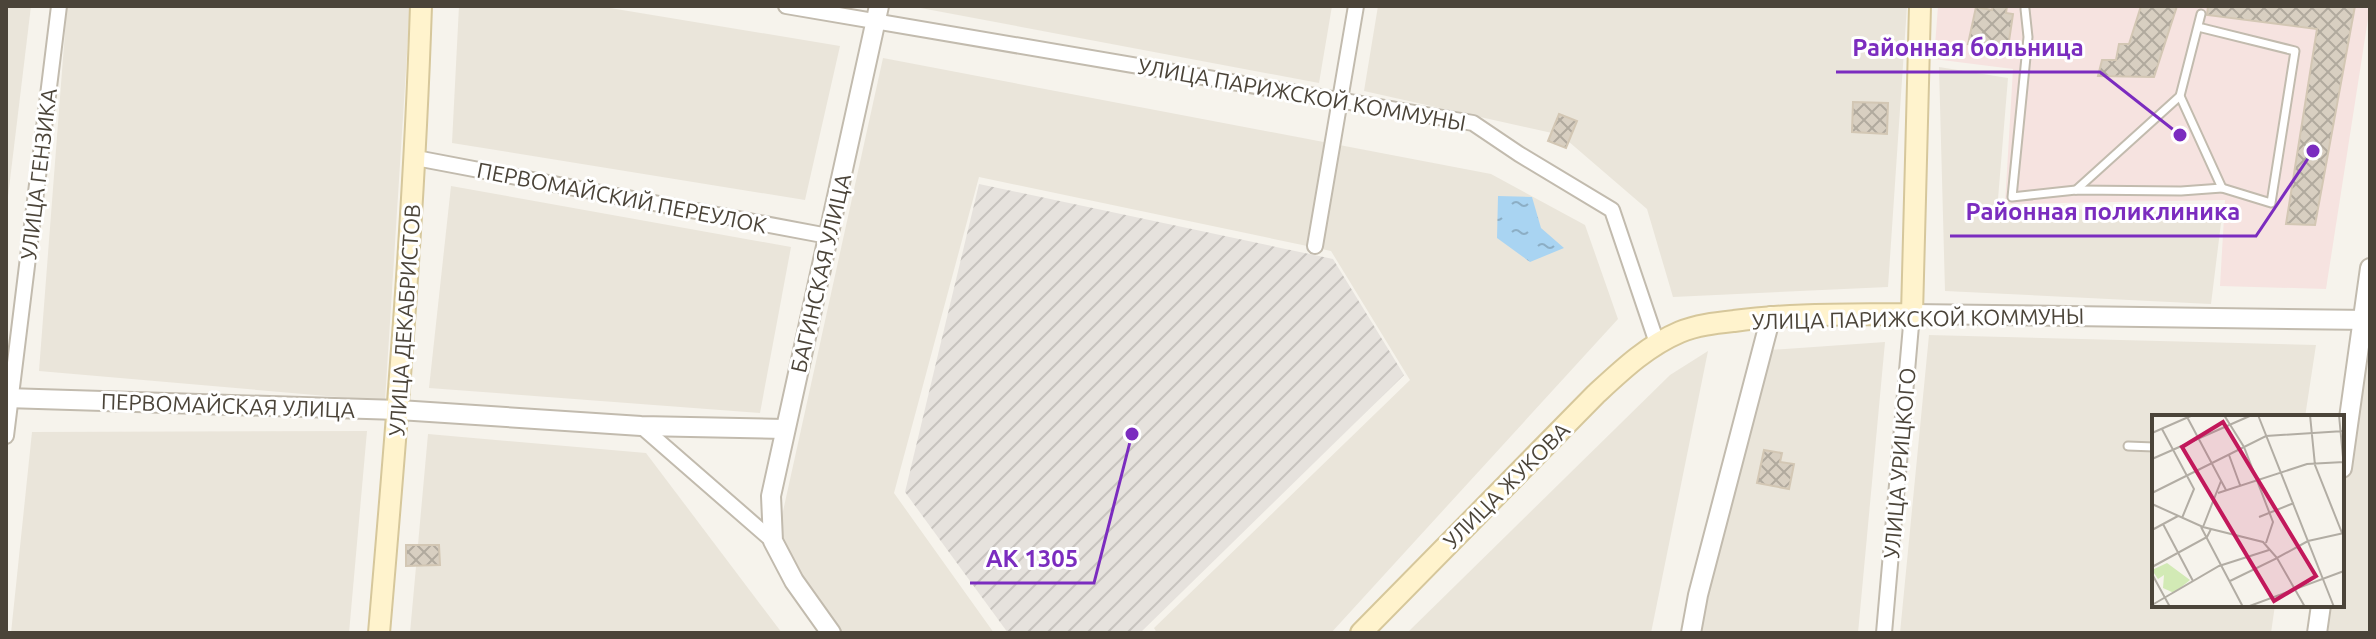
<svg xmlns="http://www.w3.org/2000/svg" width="2376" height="639" viewBox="0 0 2376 639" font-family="Ubuntu,sans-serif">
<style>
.residential{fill:#eae5da}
.industrial{fill:url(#industrial-furrows)}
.medical{fill:#f6e3e0}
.water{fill:url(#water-ripples)}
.building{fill:url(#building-cross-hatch);stroke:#d3c7b4;stroke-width:2}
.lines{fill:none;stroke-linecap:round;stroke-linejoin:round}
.service-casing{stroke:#c2bbae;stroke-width:11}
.minor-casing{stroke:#c2bbae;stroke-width:18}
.tertiary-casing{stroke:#c2bbae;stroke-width:22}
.secondary-casing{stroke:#d6c79b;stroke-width:24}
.service{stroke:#fff;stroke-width:7}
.minor{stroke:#fff;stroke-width:14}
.tertiary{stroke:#fff;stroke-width:18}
.secondary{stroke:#fff3cd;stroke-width:20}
.labels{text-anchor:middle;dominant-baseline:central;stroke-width:6;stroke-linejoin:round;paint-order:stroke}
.street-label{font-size:22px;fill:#4b4439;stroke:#fff}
.inset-road{fill:none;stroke:#b2ada4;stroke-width:2}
.view{fill:#c2185b;fill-opacity:0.15;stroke:#c2185b;stroke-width:4}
.inset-edge{fill:none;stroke:#4b4439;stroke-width:4}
.leader{fill:none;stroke:#7b2cbf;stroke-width:3}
.callout-dot{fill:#7b2cbf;stroke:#fff;stroke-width:3}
.callout-label{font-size:24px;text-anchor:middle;font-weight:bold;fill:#7b2cbf;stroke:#fff;stroke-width:6;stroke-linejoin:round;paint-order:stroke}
</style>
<defs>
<pattern id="industrial-furrows" width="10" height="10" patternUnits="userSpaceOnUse" patternTransform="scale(2)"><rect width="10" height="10" fill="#e6e2dd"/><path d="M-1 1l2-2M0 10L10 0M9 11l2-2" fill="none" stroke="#c7c3be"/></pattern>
<pattern id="water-ripples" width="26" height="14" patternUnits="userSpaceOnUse" patternTransform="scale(2)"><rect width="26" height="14" fill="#a9d4f2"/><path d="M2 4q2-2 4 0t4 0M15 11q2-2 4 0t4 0" fill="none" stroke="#8caec5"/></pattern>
<pattern id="building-cross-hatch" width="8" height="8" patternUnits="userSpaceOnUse" patternTransform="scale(2)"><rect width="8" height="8" fill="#d8cfc1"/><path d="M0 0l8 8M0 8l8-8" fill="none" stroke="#b1aa9e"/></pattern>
</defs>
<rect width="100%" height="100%" fill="#f6f3ec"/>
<g class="residential">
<polygon points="6,6 31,6 6,213"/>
<polygon points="67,6 410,6 385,401 39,371"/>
<polygon points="459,6 598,6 840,46 805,200 452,143"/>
<polygon points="910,6 1332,6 1319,83"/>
<polygon points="1378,6 1907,6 1888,287 1673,297 1647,209 1561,135 1364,91"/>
<polygon points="883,58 1491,174 1585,225 1618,319 1331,633 1157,633 1154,628 1410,380 1331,251 979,177 894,493 994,633 840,633 776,543"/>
<polygon points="1939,67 2008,78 1997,211 2223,207 2211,304 1945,291"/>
<polygon points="451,186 791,247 760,413 429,388"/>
<polygon points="1929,335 2316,345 2305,417 2154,417 2154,605 2275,605 2271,633 1900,633"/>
<polygon points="1885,342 1858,633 1693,633 1755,351"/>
<polygon points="2363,350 2370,350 2370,633 2313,633 2318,605 2342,605 2342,471"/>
<polygon points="1708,351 1651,633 1407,633 1670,375"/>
<polygon points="367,431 349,633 11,633 32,432"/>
<polygon points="428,434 646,453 782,633 410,633"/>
</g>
<polygon class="industrial" points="979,184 1333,259 1404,375 1140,633 1008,633 905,492"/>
<polygon class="medical" points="1938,6 2370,6 2326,289 2220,286 2225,200 2005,204 2013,69 1934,59"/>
<polygon class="water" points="1498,196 1532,197 1541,228 1564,248 1530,262 1497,238"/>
<g class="building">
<polygon points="1993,6 2007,6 2006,13 2013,14 2008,48 1968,44 1976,7 1992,10"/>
<polygon points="2141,6 2177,6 2154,77 2098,76 2102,60 2116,60 2119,44 2129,44"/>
<polygon points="2208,6 2355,6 2315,225 2286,224 2317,29 2207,15"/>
<polygon points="1853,102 1888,103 1887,134 1852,132"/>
<polygon points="1559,114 1577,121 1566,148 1548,141"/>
<polygon points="1764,450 1782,453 1780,462 1794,464 1789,489 1757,483"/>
<polygon points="406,545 439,545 440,565 406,566"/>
</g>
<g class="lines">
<g class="service-casing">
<g id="service">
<polyline points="2025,9 2028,37 2012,197 2076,190 2181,191 2222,188"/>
<polyline points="2198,27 2295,51 2271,203 2222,188 2180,96 2201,14"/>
<polyline points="2076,190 2180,96"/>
<polyline points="2128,446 2154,447"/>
</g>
</g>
<g class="minor-casing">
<g id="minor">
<polyline points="786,6 1473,123 1519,154 1612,210 1657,343"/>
<polyline points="416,158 828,236"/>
<polyline points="1315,246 1356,6"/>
<polyline points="641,426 773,541"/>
<polyline points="6,436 59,6"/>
<polyline points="1884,633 1912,314"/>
</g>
</g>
<g class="tertiary-casing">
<g id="tertiary">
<polyline points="1912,314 2370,320"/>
<polyline points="6,398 399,410 641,426 784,429"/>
<polyline points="2342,468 2370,268"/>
<polyline points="831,633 794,581 773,541 771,496 879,6"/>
<polyline points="1691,633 1698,595 1771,316"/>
<polyline points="2317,633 2321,605"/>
</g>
</g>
<g class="secondary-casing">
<g id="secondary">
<path d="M379,633C397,424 414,216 421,6"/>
<path d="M1361,633L1596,394C1622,370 1647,346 1680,332C1697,325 1716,323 1734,321C1793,313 1853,315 1912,314L1920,6"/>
</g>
</g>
<use href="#service" class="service"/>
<use href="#minor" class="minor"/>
<use href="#tertiary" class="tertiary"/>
<use href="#secondary" class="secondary"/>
</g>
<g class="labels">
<g class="street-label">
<text transform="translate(1302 94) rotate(10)">УЛИЦА ПАРИЖСКОЙ КОММУНЫ</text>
<text transform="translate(38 174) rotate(-83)">УЛИЦА ГЕНЗИКА</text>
<text transform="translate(622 197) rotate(11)">ПЕРВОМАЙСКИЙ ПЕРЕУЛОК</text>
<text transform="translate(820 273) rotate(-77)">БАГИНСКАЯ УЛИЦА</text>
<text transform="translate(1918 318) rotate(-1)">УЛИЦА ПАРИЖСКОЙ КОММУНЫ</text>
<text transform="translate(404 320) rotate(-86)">УЛИЦА ДЕКАБРИСТОВ</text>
<text transform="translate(228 405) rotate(2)">ПЕРВОМАЙСКАЯ УЛИЦА</text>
<text transform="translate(1899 463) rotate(-85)">УЛИЦА УРИЦКОГО</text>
<text transform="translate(1506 485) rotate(-45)">УЛИЦА ЖУКОВА</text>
</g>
</g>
<g transform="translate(2152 415)">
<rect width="192" height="192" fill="#f6f3ec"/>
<path d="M15,148L38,165L22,178L11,173L12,160L6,164L0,155Z" fill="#d2eab5"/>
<path class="inset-road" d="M34,0L74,75M72,0L92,32L121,107L114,128M106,0L182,192M158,0L163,50L190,118M187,0L192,53M10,14L42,74L30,103M0,18L41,0M77,40L88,70M0,44L100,0M0,78L114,21L192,16M66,78L155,49L192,47M0,89L51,112L111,127L125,143L156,126M107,102L142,88M11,109L41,166M49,112L91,192M51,112L69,66M0,115L26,101M156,126L192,118M0,152L55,122L59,114M0,159L18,192M78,166L125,143L153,192M0,190L67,151L117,135M95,192L192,156"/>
<path class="view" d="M71,7L164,161L122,186L30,32Z"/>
<rect width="192" height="192" class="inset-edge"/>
</g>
<path class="leader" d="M2180 135L2100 72H1836M2313 151L2256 236H1950M1132 434L1094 583H970"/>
<g class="callout-dot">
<circle cx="2180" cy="135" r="8"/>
<circle cx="2313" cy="151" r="8"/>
<circle cx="1132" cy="434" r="8"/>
</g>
<g class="callout-label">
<text x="1968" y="56">Районная больница</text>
<text x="2103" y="220">Районная поликлиника</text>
<text x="1032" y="567">АК 1305</text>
</g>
<rect width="2376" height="639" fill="none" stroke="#4b4439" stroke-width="16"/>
</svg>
